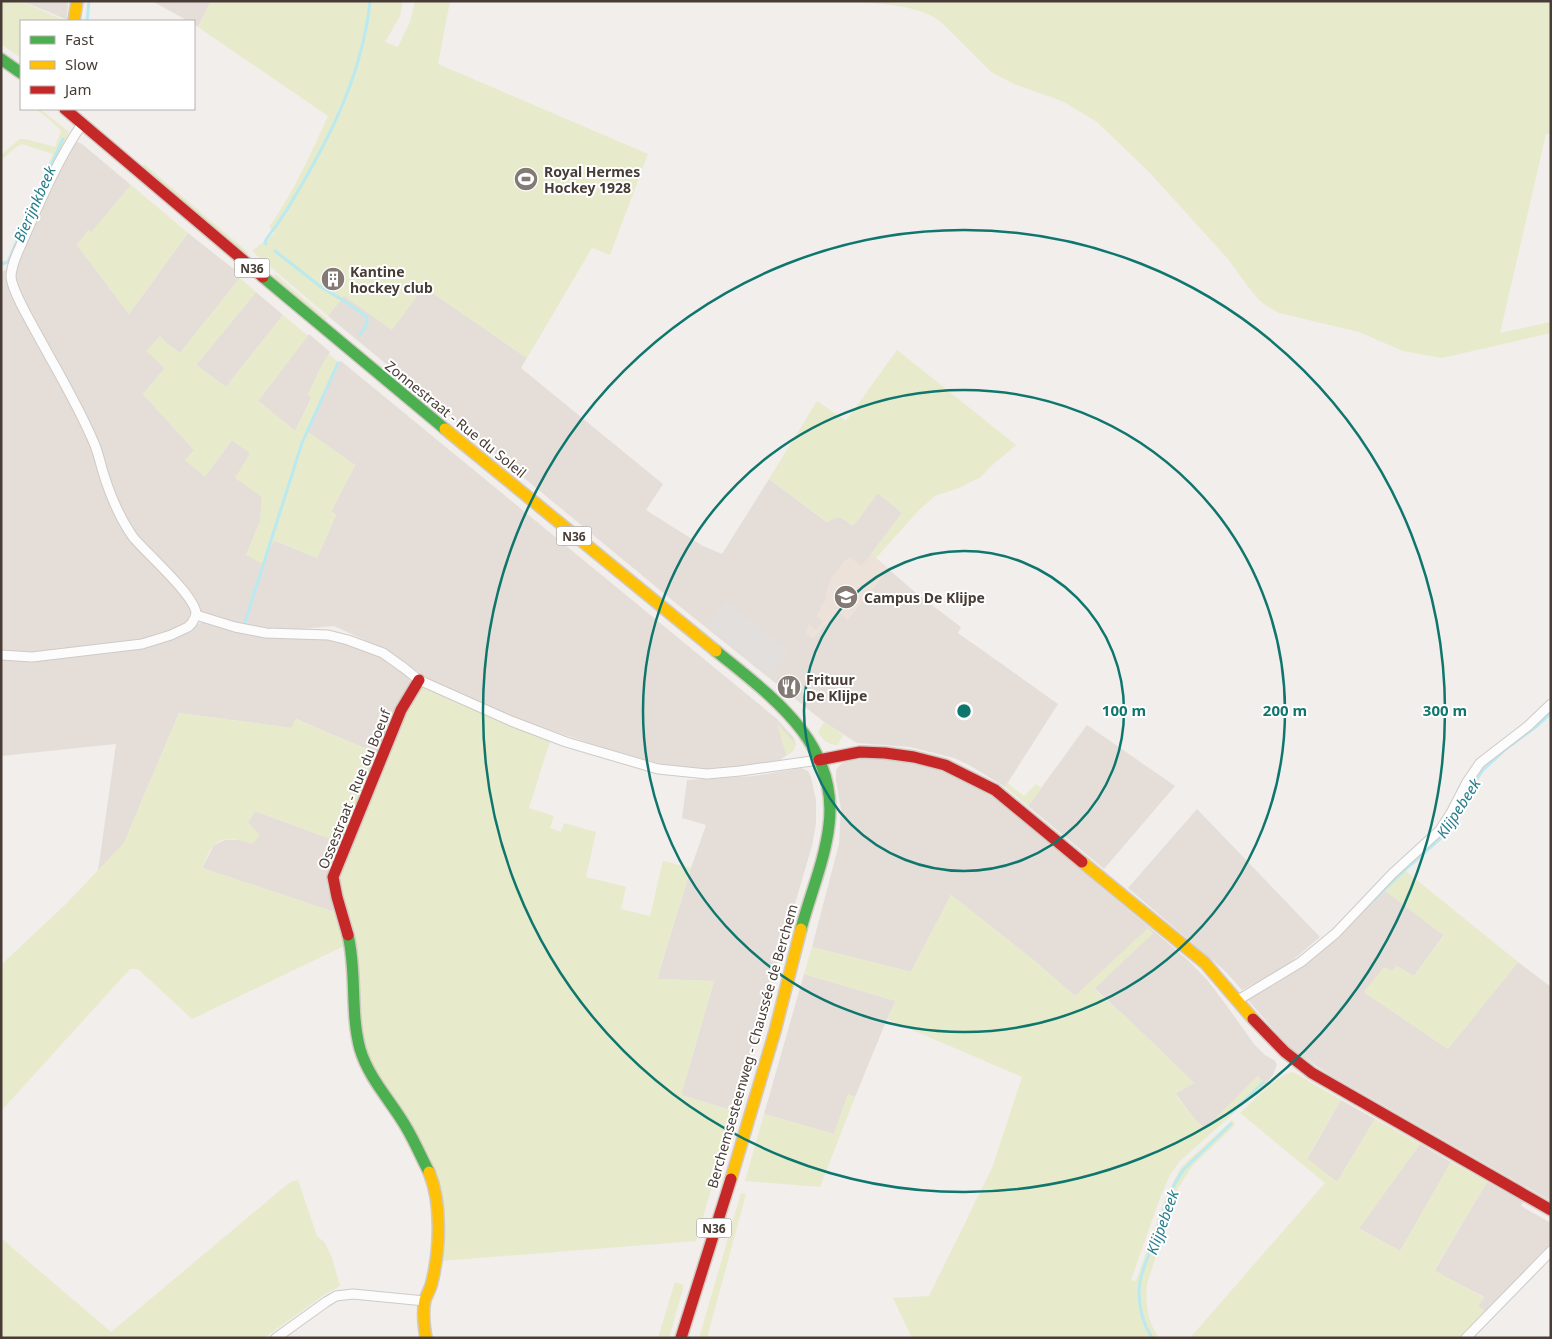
<svg xmlns="http://www.w3.org/2000/svg" width="1552" height="1339" viewBox="0 0 1552 1339" font-family="'Noto Sans',sans-serif">
<style>
.residential{fill:#e5ded8}
.education{fill:#ece2da}
.green{fill:#e7ebcb}
.parking{fill:#e3dfdc}
.lines{fill:none;stroke-linecap:round;stroke-linejoin:round}
.stream{stroke:#bbe9f0;stroke-width:3}
.street-casing{stroke:#cecac7;stroke-width:11}
.fast-casing{stroke:#d2cac3;stroke-width:14}
.slow-casing{stroke:#d2cac3;stroke-width:14}
.jam-casing{stroke:#d2cac3;stroke-width:14}
.street{stroke:#fdfcfc;stroke-width:9}
.fast{stroke:#4caf50;stroke-width:11}
.slow{stroke:#ffc107;stroke-width:11}
.jam{stroke:#c62828;stroke-width:11}
.ring{fill:none;stroke:#0f766e;stroke-width:2.5}
.labels{text-anchor:middle;dominant-baseline:central;stroke-width:4;stroke-linejoin:round;paint-order:stroke}
.shield{fill:#fff;stroke:#7f7672;stroke-width:1}
.shield-label{font-size:12px;font-weight:bold;fill:#483c36}
.poi-label{font-size:14px;font-weight:bold;fill:#483c36;stroke:#fff;text-anchor:start}
.street-label{font-size:14px;fill:#483c36;stroke:#fff}
.water-label{font-size:15px;font-style:italic;fill:#267e8d;stroke:#fff}
.centre{fill:#0f766e;stroke:#fff;stroke-width:2.5}
.ring-label{font-size:15px;text-anchor:middle;font-weight:bold;fill:#0f766e;stroke:#fff;stroke-width:4;stroke-linejoin:round;paint-order:stroke}
</style>
<rect width="100%" height="100%" fill="#f1eeeb"/>
<g class="residential">
<polygon points="21,1 68,1 67,20 49,12"/>
<polygon points="152,1 211,1 198,27 194,24 194,21 188,21"/>
<polygon points="75,141 82,144 131,185 91,233 88,231 77,245 129,314 188,233 235,270 240,278 180,353 166,343 160,337 147,351 165,368 143,394 194,450 205,476 232,440 250,453 262,496 260,522 246,555 273,540 317,558 336,515 331,512 355,465 307,432 338,362 341,361 777,719 793,737 796,744 794,750 780,760 745,766 710,770 669,766 607,749 520,720 467,698 439,685 382,648 334,626 301,629 257,628 234,625 202,612 130,525 123,514 88,425 20,297 13,273 33,222"/>
<polygon points="10,268 10,274 95,456 117,516 183,596 191,610 188,621 169,632 139,641 44,654 1,653 1,272"/>
<polygon points="424,287 527,358 521,368 663,484 646,510 703,546 722,554 769,479 827,522 836,517 842,518 853,526 878,493 902,513 871,554 916,593 961,627 958,633 1058,704 1005,787 969,765 954,758 910,747 857,743 824,722 678,605 328,316 343,296"/>
<polygon points="256,292 283,315 226,387 196,365"/>
<polygon points="309,334 330,352 320,369 308,395 312,397 295,431 258,401"/>
<polygon points="207,622 320,635 367,649 397,665 406,674 410,681 409,687 378,754 296,719 292,728 179,713 124,843 98,871 116,744 1,756 1,658 29,660 59,659 97,653 171,638 200,623"/>
<polygon points="1087,725 1175,786 1104,869 1028,806"/>
<polygon points="855,758 892,760 918,765 948,773 983,791 999,802 1149,927 1190,962 1208,981 1224,1002 1254,1044 1265,1055 1274,1060 1277,1064 1273,1075 1265,1085 1258,1076 1206,1129 1198,1123 1175,1093 1194,1083 1130,1021 1094,988 1153,933 1075,996 1031,958 951,895 911,972 812,947 839,844 841,809 836,781 836,770 840,765 845,761"/>
<polygon points="801,768 808,771 811,777 816,800 816,824 812,846 734,1111 681,1095 714,981 657,979 691,868 706,825 682,818 687,780 754,776"/>
<polygon points="1197,809 1320,937 1286,966 1242,990 1225,971 1128,888"/>
<polygon points="255,811 339,842 327,876 327,885 334,912 202,868 214,845 225,840 241,840 248,822"/>
<polygon points="1383,889 1444,935 1414,976 1397,966 1392,971 1364,992 1448,1049 1518,962 1551,987 1551,1201 1327,1073 1291,1049 1247,999 1316,955"/>
<polygon points="804,974 896,1001 887,1019 855,1097 848,1095 834,1134 764,1114"/>
<polygon points="1341,1100 1375,1119 1337,1182 1307,1159"/>
<polygon points="1420,1144 1451,1162 1400,1251 1358,1228"/>
<polygon points="1487,1182 1523,1202 1521,1206 1551,1223 1551,1248 1488,1313 1478,1306 1484,1297 1434,1271"/>
</g>
<polygon class="education" points="871,554 889,569 848,620 838,612 828,625 826,624 813,639 806,633 809,624 816,630 823,621 816,616 821,609 820,608 827,598 825,596 831,578 846,559 848,560 850,557 861,566"/>
<g class="green">
<polygon points="1,1 21,1 66,21 21,21 21,58 1,44"/>
<path d="M211,1H403L400,16L385,42L398,47L410,22L415,1H450L438,64L648,154L610,255L592,248L527,358L424,287L392,330L344,296L328,316L252,251L275,233L269,227C293,193 311,154 328,116L198,27Z"/>
<path d="M855,1H1551V134H1546L1500,333L1551,322V333L1442,358L1403,351L1359,332L1279,313L1268,307L1259,300L1249,288L1228,259L1149,172L1097,122L1062,101L1014,84L991,72L940,21C916,4 883,5 855,1Z"/>
<path d="M36,109H40L69,132L13,253L11,251C26,219 38,186 53,154L22,144L16,147L1,160V155L20,139H25L55,147L61,131L49,119Z"/>
<polygon points="144,164 249,253 246,255 142,167"/>
<polygon points="131,185 188,233 129,314 77,245 88,230 91,232"/>
<polygon points="275,274 327,319 325,322 273,278"/>
<polygon points="240,278 256,292 196,365 226,387 283,315 308,336 258,401 295,431 312,398 308,395 320,369 329,354 338,362 307,431 355,465 331,512 336,515 317,558 274,540 263,564 246,555 260,522 262,497 235,478 250,453 232,440 205,477 185,460 194,450 143,394 165,368 146,351 160,336 166,343 180,353"/>
<path d="M897,350L1016,445L990,467L981,477L959,488L935,496L919,510L876,558L871,554L902,513L878,493L853,526C842,518 840,514 828,522L769,479L817,401L846,421Z"/>
<path d="M418,688H425L490,717L550,741L529,808L554,816L550,828L561,832L564,823L596,832L586,877L626,887L621,909L650,916L663,861L691,868L657,979L714,981L681,1095L734,1111L696,1241L441,1261C442,1240 446,1217 442,1196C433,1140 388,1101 364,1052L336,884L384,754Z"/>
<path d="M179,713L292,728L295,719L378,754L339,842L255,811L248,822L260,835L252,844C241,840 223,835 213,846C208,852 205,861 202,868L334,912L344,946L192,1019L138,969H130L1,1111V965L66,904L124,843Z"/>
<path d="M824,722L843,735L838,745C828,745 823,740 818,732Z"/>
<polygon points="777,724 796,744 794,750 786,755"/>
<polygon points="1007,783 1024,796 1036,784 1042,788 1028,806 1005,787"/>
<polygon points="1403,869 1518,962 1448,1049 1364,992 1384,967 1392,971 1397,966 1414,976 1444,936 1383,889"/>
<path d="M951,895L1031,958L1075,996L1148,928L1153,933L1094,989L1130,1021L1194,1083L1175,1094L1198,1123L1205,1129L1258,1076L1265,1085L1180,1161L1170,1175L1161,1195L1131,1280L1136,1281L1167,1194L1181,1167L1232,1120L1235,1125L1193,1165L1178,1188L1147,1284C1145,1303 1147,1321 1159,1338H912L893,1298L929,1296L992,1168L1022,1077L887,1019L896,1001L804,974L812,947L911,972Z"/>
<path d="M1293,1072L1341,1100L1307,1158L1337,1182L1375,1119L1420,1144L1359,1229L1400,1251L1451,1162L1487,1182L1434,1270L1484,1298L1478,1306L1488,1313L1463,1338H1190L1325,1183L1240,1113C1255,1100 1274,1076 1293,1072Z"/>
<polygon points="848,1094 855,1097 820,1187 745,1181 764,1114 834,1134"/>
<polygon points="298,1180 317,1236 325,1243 332,1258 340,1286 324,1295 264,1338 1,1338 1,1238 111,1332 290,1182"/>
<polygon points="741,1193 746,1194 707,1338 699,1338"/>
<polygon points="675,1282 684,1285 669,1338 658,1338"/>
</g>
<polygon class="parking" points="727,601 789,652 770,675 707,625"/>
<g class="lines">
<g class="stream">
<polyline points="87,21 89,1"/>
<path d="M266,244L265,242C268,235 274,230 278,223C285,213 292,202 298,191C333,132 363,70 370,1"/>
<polyline points="275,251 321,287 346,302 367,317 367,324 360,335"/>
<polyline points="1,264 8,262 35,200 63,139"/>
<polyline points="245,622 302,443 338,363"/>
<polyline points="1360,913 1406,869 1440,839 1455,818 1472,786 1483,770 1506,749 1537,726 1551,713"/>
<polyline points="1231,1113 1263,1083"/>
<path d="M1152,1338C1144,1325 1139,1308 1139,1293C1139,1276 1147,1260 1153,1244C1161,1219 1168,1191 1184,1169L1231,1124"/>
</g>
<g class="street-casing">
<g id="street">
<path d="M82,124C58,159 41,199 24,238C19,250 11,264 11,277C12,293 39,336 47,352C64,382 81,412 94,443C98,452 100,462 103,472C110,495 119,517 133,537C145,552 198,598 196,615"/>
<polyline points="196,615 235,627 266,633 328,635 348,640 383,653 404,668 419,680 511,721 566,742 658,769 707,774 740,771 819,760"/>
<polyline points="1,655 32,657 142,644 171,635 188,627 192,623 196,615"/>
<polyline points="1238,1000 1301,962 1336,933 1392,874 1440,830 1451,813 1467,782 1480,763 1528,726 1551,704"/>
<polyline points="276,1338 326,1302 336,1296 353,1294 425,1301"/>
<polyline points="1466,1338 1551,1251"/>
</g>
</g>
<g class="fast-casing">
<g id="fast">
<polyline points="1,59 21,73"/>
<polyline points="263,277 445,429"/>
<path d="M716,651C771,696 839,743 829,825C825,860 810,895 801,929"/>
<path d="M348,935C357,972 350,1012 360,1049C369,1079 391,1101 406,1127C415,1142 421,1157 429,1172"/>
</g>
</g>
<g class="slow-casing">
<g id="slow">
<polyline points="74,21 77,1"/>
<polyline points="445,429 716,651"/>
<polyline points="1082,862 1205,963 1253,1019"/>
<polyline points="731,1179 775,1031 801,929"/>
<path d="M426,1338C424,1326 422,1312 425,1300C427,1294 431,1288 432,1282C440,1249 442,1203 429,1172"/>
</g>
</g>
<g class="jam-casing">
<g id="jam">
<polyline points="65,109 263,277"/>
<polyline points="819,760 860,752 885,753 914,757 945,765 995,790 1082,862"/>
<polyline points="348,935 337,897 333,877 401,710 419,680"/>
<polyline points="1253,1019 1285,1052 1312,1073 1551,1210"/>
<polyline points="681,1338 731,1179"/>
</g>
</g>
<use href="#street" class="street"/>
<use href="#fast" class="fast"/>
<use href="#slow" class="slow"/>
<use href="#jam" class="jam"/>
</g>
<g class="ring">
<circle cx="964" cy="711" r="160"/>
<circle cx="964" cy="711" r="321"/>
<circle cx="964" cy="711" r="481"/>
</g>
<defs>
<g id="stadium-disc" transform="scale(1.25)"><circle r="9.5" fill="#837a75" stroke="#fff"/><path d="M0-5a6.5 5 0 1 0 0 10a6.5 5 0 1 0 0-10ZM-3.5-1.8h7v3.6h-7Z" fill="#fff"/></g>
<g id="building-disc" transform="scale(1.25)"><circle r="9.5" fill="#837a75" stroke="#fff"/><path d="M-4-6H4V6H1V3H-1V6H-4ZM-2.5-4.3h1.7v1.8h-1.7ZM.8-4.3h1.7v1.8H.8ZM-2.5-1h1.7V.8h-1.7ZM.8-1h1.7V.8H.8Z" fill="#fff"/></g>
<g id="school-disc" transform="scale(1.25)"><circle r="9.5" fill="#837a75" stroke="#fff"/><path d="M0-5L7-2L0 1L-7-2ZM-4 1L0 2.5L4 1V4Q0 6-4 4Z" fill="#fff"/></g>
<g id="restaurant-disc" transform="scale(1.25)"><circle r="9.5" fill="#837a75" stroke="#fff"/><path d="M-5-6h1v4h1v-4h1v4h1v-4h1v5L-1.5 .5V6h-2V.5L-5-1ZM5-6V6H3V1.5H1.5Q1.5-4 5-6Z" fill="#fff"/></g>
</defs>
<g fill-rule="evenodd">
<use href="#stadium-disc" x="526" y="179"/>
<use href="#building-disc" x="333" y="279"/>
<use href="#school-disc" x="846" y="597"/>
<use href="#restaurant-disc" x="789" y="687"/>
</g>
<g class="labels">
<g class="shield">
<rect x="234.5" y="258.5" width="35" height="19" rx="4"/>
<rect x="556.5" y="526.5" width="35" height="19" rx="4"/>
<rect x="696.5" y="1218.5" width="35" height="19" rx="4"/>
</g>
<g class="shield-label">
<text x="252" y="268">N36</text>
<text x="574" y="536">N36</text>
<text x="714" y="1228">N36</text>
</g>
<g class="poi-label">
<text x="544" y="171">Royal Hermes<tspan x="544" dy="16">Hockey 1928</tspan></text>
<text x="350" y="271">Kantine<tspan x="350" dy="16">hockey club</tspan></text>
<text x="864" y="597">Campus De Klijpe</text>
<text x="806" y="679">Frituur<tspan x="806" dy="16">De Klijpe</tspan></text>
</g>
<g class="street-label">
<text transform="translate(456 419) rotate(39)">Zonnestraat - Rue du Soleil</text>
<text transform="translate(354 789) rotate(-68)">Ossestraat - Rue du Boeuf</text>
<text transform="translate(752 1046) rotate(-74)">Berchemsesteenweg - Chaussée de Berchem</text>
</g>
<g class="water-label">
<text transform="translate(34 204) rotate(-66)">Bierijnkbeek</text>
<text transform="translate(1458 808) rotate(-57)">Klijpebeek</text>
<text transform="translate(1162 1222) rotate(-70)">Klijpebeek</text>
</g>
</g>
<circle cx="964" cy="711" r="8" class="centre"/>
<g class="ring-label">
<text x="1124" y="716">100 m</text>
<text x="1285" y="716">200 m</text>
<text x="1445" y="716">300 m</text>
</g>
<rect width="1552" height="1339" fill="none" stroke="#483c36" stroke-width="5"/>
<rect x="20" y="20" width="175" height="90" fill="#ffffff" stroke="#b6b1af"/>
<rect x="30" y="36" width="25" height="8" fill="#4caf50" stroke="#b6b1af"/>
<text x="65" y="45" font-size="15" fill="#483c36">Fast</text>
<rect x="30" y="61" width="25" height="8" fill="#ffc107" stroke="#b6b1af"/>
<text x="65" y="70" font-size="15" fill="#483c36">Slow</text>
<rect x="30" y="86" width="25" height="8" fill="#c62828" stroke="#b6b1af"/>
<text x="65" y="95" font-size="15" fill="#483c36">Jam</text>
</svg>
